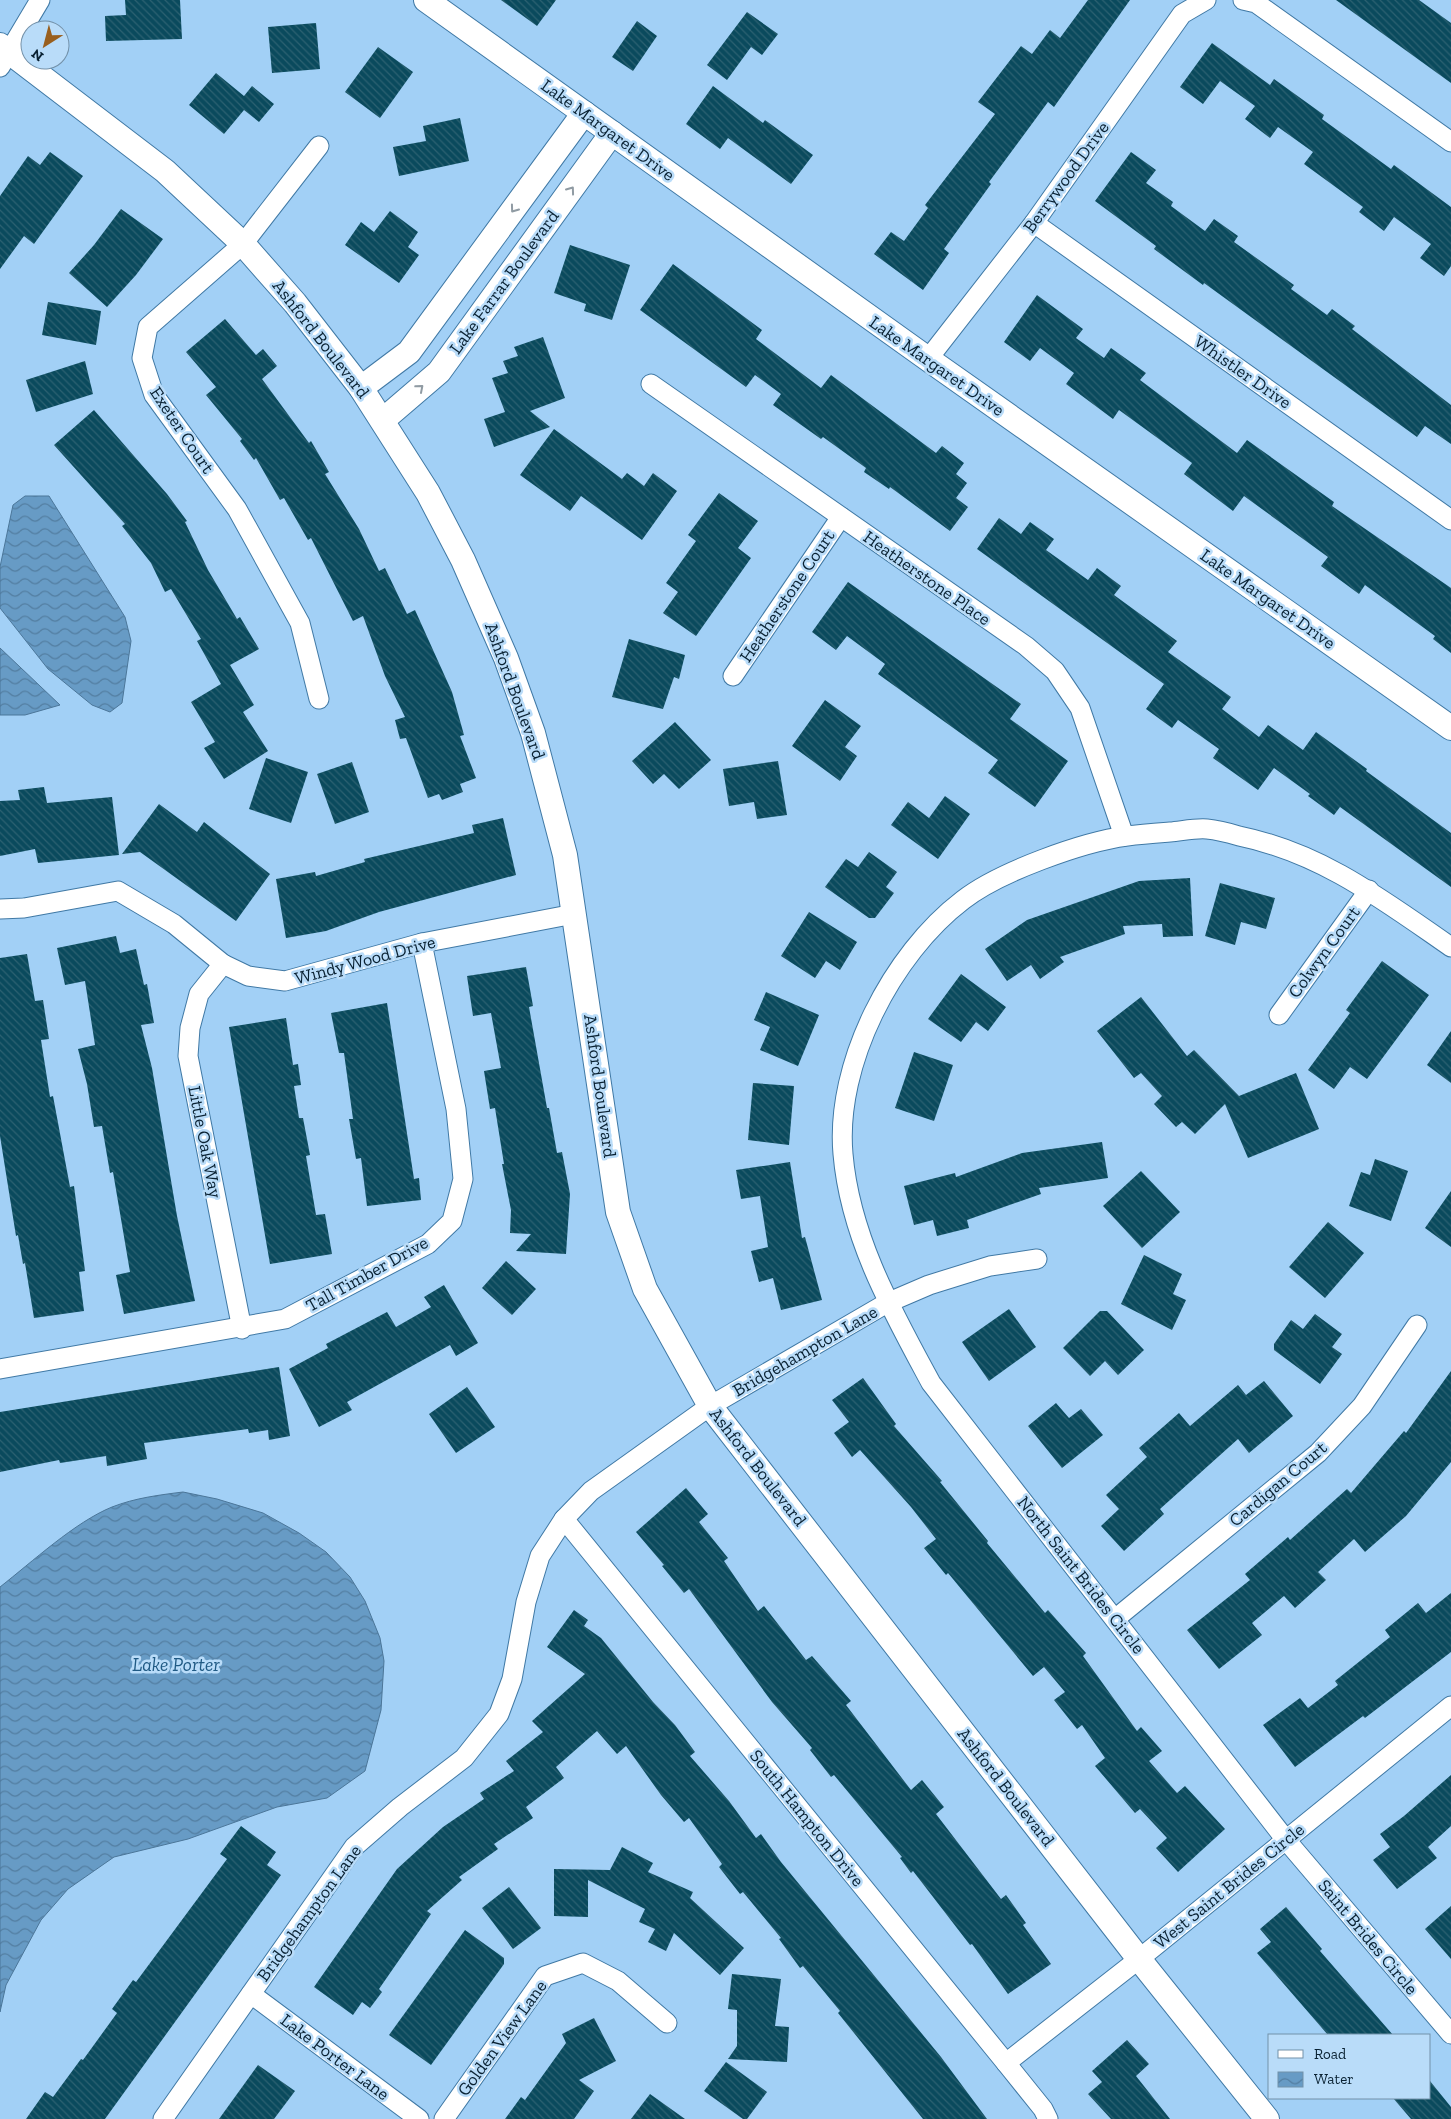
<svg xmlns="http://www.w3.org/2000/svg" width="1451" height="2119" viewBox="0 0 1451 2119" font-family="'Zilla Slab',serif">
<style>
.water{fill:url(#water-waves);stroke:#4b7699}
.building{fill:url(#building-back-hatch)}
.lines{fill:none;stroke-linecap:round;stroke-linejoin:round}
.minor-casing{stroke:#4079a5;stroke-width:21}
.tertiary-casing{stroke:#4079a5;stroke-width:26}
.minor{stroke:#fff;stroke-width:19}
.tertiary{stroke:#fff;stroke-width:24}
.oneway{stroke:#909ba3}
.labels{text-anchor:middle;dominant-baseline:central;stroke-width:5;stroke-linejoin:round;paint-order:stroke}
.street-label{font-size:18px;fill:#092132;stroke:#b9dcf9}
.water-label{font-size:19px;font-style:italic;fill:#205a84;stroke:#b9dcf9}
</style>
<defs>
<pattern id="water-waves" width="16" height="10" patternUnits="userSpaceOnUse" patternTransform="scale(1.25)"><rect width="16" height="10" fill="#679bc5"/><path d="M0 5q4-4 8 0t8 0" fill="none" stroke="#537ea1"/></pattern>
<pattern id="building-back-hatch" width="6" height="6" patternUnits="userSpaceOnUse" patternTransform="scale(1.25)"><rect width="6" height="6" fill="#0a4a5d"/><path d="M-1 5l2 2M0 0l6 6M5-1l2 2" fill="none" stroke="#2c6171"/></pattern>
</defs>
<rect width="100%" height="100%" fill="#a2d0f6"/>
<g class="water">
<polygon points="25,496 49,496 125,617 131,641 122,703 110,712 92,705 48,669 0,608 0,567 13,505"/>
<polygon points="0,648 60,705 25,715 0,715"/>
<path d="M183,1492L217,1499L263,1513L299,1533L326,1552L350,1577L365,1601L380,1638L384,1661L381,1710L365,1771L327,1798L277,1807L188,1839L114,1857L68,1889L41,1920L6,1985L0,2012V1587C32,1562 75,1522 112,1507C135,1498 159,1495 183,1492Z"/>
</g>
<g class="building">
<polygon points="125,0 180,0 182,39 106,41 105,16 126,15"/>
<polygon points="501,0 556,0 537,26"/>
<polygon points="1088,0 1130,0 1054,107 1048,102 989,182 991,184 944,249 949,253 923,290 874,254 891,232 904,241 928,208 925,205 995,114 978,102 1021,46 1032,54 1050,30 1060,38"/>
<polygon points="1336,0 1419,0 1451,23 1451,83"/>
<polygon points="747,12 778,34 762,55 751,47 727,80 707,65"/>
<polygon points="637,21 657,36 633,71 612,57"/>
<polygon points="316,23 320,69 272,73 268,27"/>
<polygon points="1212,43 1270,85 1274,79 1324,115 1322,119 1391,169 1394,165 1451,207 1451,266 1444,276 1420,258 1431,244 1394,217 1384,231 1359,212 1363,207 1304,164 1313,152 1278,127 1270,138 1245,119 1255,106 1220,81 1203,104 1180,87"/>
<polygon points="378,47 413,72 380,118 345,92"/>
<polygon points="216,73 244,96 252,86 274,104 259,122 244,110 224,134 189,105"/>
<polygon points="713,86 763,123 765,120 813,155 791,184 728,138 720,149 686,124"/>
<polygon points="460,118 469,161 399,176 393,147 426,141 423,126"/>
<polygon points="50,152 83,176 34,244 24,236 0,269 0,196 28,156 40,165"/>
<polygon points="1131,152 1156,170 1146,183 1173,202 1171,206 1205,231 1214,219 1238,236 1234,242 1294,285 1291,289 1327,315 1332,309 1355,326 1352,329 1451,405 1451,444 1425,426 1417,437 1204,283 1203,285 1154,249 1156,246 1095,201"/>
<polygon points="121,209 163,239 136,275 107,307 69,273 94,245"/>
<polygon points="390,211 418,232 408,247 419,255 399,283 345,245 361,222 374,232"/>
<polygon points="570,245 630,265 612,320 584,311 586,304 554,293"/>
<polygon points="673,264 762,330 756,339 821,388 831,375 936,453 942,446 964,463 956,474 967,483 956,498 968,507 950,531 890,487 889,489 864,472 866,468 823,437 821,439 773,405 781,394 755,375 746,387 640,310"/>
<polygon points="1037,295 1083,329 1076,338 1104,358 1111,348 1146,373 1140,380 1237,453 1247,440 1334,502 1332,506 1451,588 1451,653 1433,639 1435,636 1365,585 1359,594 1321,566 1328,557 1244,496 1233,511 1184,474 1192,463 1119,410 1113,419 1066,384 1074,373 1040,348 1030,361 1004,342"/>
<polygon points="48,302 101,311 96,345 42,335"/>
<polygon points="225,319 256,355 263,349 277,366 262,379 309,443 311,441 329,472 325,474 359,529 379,571 385,568 407,614 415,610 452,692 464,735 460,736 476,778 460,784 463,792 442,800 439,794 428,798 406,738 400,739 395,720 405,717 385,676 363,616 353,621 311,538 308,540 284,498 280,500 256,458 254,460 240,441 242,439 206,395 216,387 186,352"/>
<polygon points="543,337 565,398 530,411 550,427 494,447 484,419 505,412 492,378 508,373 503,361 518,356 514,347"/>
<polygon points="85,361 93,394 36,412 26,380"/>
<polygon points="94,410 167,494 187,521 185,522 208,570 237,619 240,617 259,649 230,665 254,705 243,712 268,751 224,779 204,748 215,742 191,702 221,684 197,641 201,639 171,589 165,592 151,563 122,526 125,524 54,445"/>
<polygon points="554,429 622,479 627,473 644,486 653,473 677,491 642,540 581,496 570,511 520,475"/>
<polygon points="719,493 758,521 738,548 751,558 696,636 663,613 678,592 666,583 696,541 688,535"/>
<polygon points="999,518 1021,534 1030,522 1054,539 1046,550 1088,580 1097,568 1121,586 1114,595 1177,641 1168,652 1231,697 1222,709 1259,737 1268,725 1303,750 1316,732 1367,769 1366,771 1451,833 1451,887 1340,807 1334,815 1308,796 1310,794 1274,768 1258,790 1213,758 1219,749 1178,720 1172,728 1146,709 1164,684 977,549"/>
<polygon points="848,582 1021,704 1010,719 1068,761 1035,807 988,773 998,760 878,674 885,664 847,636 836,650 812,632"/>
<polygon points="629,639 685,655 679,679 674,677 663,709 612,697"/>
<polygon points="825,700 861,726 845,747 857,756 840,781 792,746"/>
<polygon points="675,722 711,760 679,789 664,774 653,784 632,761"/>
<polygon points="266,758 308,772 291,823 249,809"/>
<polygon points="778,761 787,815 757,819 754,802 729,806 723,769"/>
<polygon points="352,762 369,812 335,824 317,774"/>
<polygon points="44,787 47,803 112,797 119,855 38,863 35,849 0,856 0,801 20,800 18,790"/>
<polygon points="945,796 970,814 938,859 891,825 908,802 929,818"/>
<polygon points="159,804 197,832 204,822 270,874 236,921 140,852 122,854"/>
<polygon points="503,818 516,875 379,912 326,931 286,938 276,879 315,872 316,876 365,862 364,859 474,833 472,825"/>
<polygon points="869,852 897,872 886,887 894,893 875,918 869,918 825,887 846,859 858,867"/>
<polygon points="1190,878 1193,936 1163,937 1162,924 1123,926 1125,934 1060,957 1064,962 1040,979 1031,965 1007,981 985,949 1027,920 1139,881"/>
<polygon points="1220,883 1275,898 1266,929 1241,922 1235,945 1205,936"/>
<polygon points="809,912 857,942 840,970 826,961 815,978 781,956"/>
<polygon points="116,936 120,953 136,949 144,985 147,984 154,1023 141,1025 152,1068 177,1216 195,1301 124,1314 116,1275 130,1272 113,1172 110,1173 102,1126 94,1127 87,1084 78,1049 95,1045 85,981 65,985 57,948"/>
<polygon points="27,954 35,1001 43,1000 49,1039 41,1040 50,1097 53,1096 70,1187 74,1186 85,1271 79,1272 84,1311 34,1318 25,1263 23,1264 18,1235 16,1236 0,1136 0,958"/>
<polygon points="1382,961 1429,995 1367,1079 1350,1067 1334,1089 1308,1070 1350,1013 1346,1010"/>
<polygon points="526,967 533,1006 529,1007 547,1108 549,1108 557,1153 562,1152 570,1194 566,1254 516,1251 531,1234 510,1233 511,1210 502,1164 504,1164 495,1108 490,1109 484,1071 501,1068 491,1013 473,1016 467,976"/>
<polygon points="961,974 1006,1007 988,1031 976,1022 961,1042 928,1019"/>
<polygon points="766,992 819,1015 798,1066 760,1050 770,1027 754,1020"/>
<polygon points="1141,997 1187,1056 1194,1050 1239,1096 1296,1073 1319,1129 1248,1158 1225,1104 1195,1134 1182,1122 1176,1127 1154,1104 1162,1096 1141,1073 1134,1078 1097,1031"/>
<polygon points="387,1003 414,1179 419,1178 421,1200 367,1206 361,1158 356,1159 349,1119 353,1119 344,1053 339,1053 331,1013"/>
<polygon points="286,1018 293,1065 298,1064 301,1085 294,1086 299,1118 303,1118 310,1155 306,1156 316,1215 325,1214 332,1254 270,1264 229,1027"/>
<polygon points="1451,1031 1451,1083 1427,1065"/>
<polygon points="914,1052 953,1065 934,1121 895,1108"/>
<polygon points="753,1083 794,1086 789,1145 748,1140"/>
<polygon points="1102,1142 1108,1178 1039,1188 1041,1194 967,1220 969,1228 937,1236 933,1220 914,1225 904,1186 955,1173 956,1177 1022,1153"/>
<polygon points="1375,1159 1408,1171 1391,1221 1349,1206 1361,1172 1370,1175"/>
<polygon points="790,1162 802,1238 805,1237 822,1300 781,1310 773,1278 759,1282 751,1251 768,1247 760,1196 741,1199 736,1170"/>
<polygon points="1141,1171 1180,1212 1142,1248 1103,1206"/>
<polygon points="1451,1191 1451,1247 1425,1228"/>
<polygon points="1328,1222 1364,1253 1325,1298 1289,1267"/>
<polygon points="1144,1255 1182,1274 1173,1294 1186,1300 1172,1330 1121,1304"/>
<polygon points="506,1261 536,1289 512,1315 482,1288"/>
<polygon points="444,1285 478,1343 456,1356 450,1345 347,1402 352,1410 319,1427 289,1369 328,1348 326,1344 387,1312 396,1327 431,1307 424,1297"/>
<polygon points="1009,1309 1036,1347 989,1381 962,1342"/>
<polygon points="1100,1311 1107,1311 1144,1350 1118,1375 1105,1361 1090,1376 1063,1348"/>
<polygon points="1315,1314 1342,1334 1332,1347 1342,1354 1320,1384 1274,1350 1274,1344 1291,1320 1303,1329"/>
<polygon points="279,1367 290,1436 269,1440 268,1430 249,1433 248,1429 144,1443 147,1459 107,1466 106,1456 60,1463 59,1460 0,1472 0,1412"/>
<polygon points="1451,1371 1451,1462 1406,1516 1365,1552 1354,1539 1318,1572 1326,1580 1295,1608 1284,1596 1252,1623 1262,1635 1219,1669 1187,1630 1250,1580 1245,1574 1288,1537 1290,1540 1347,1489 1351,1493 1404,1431 1406,1433"/>
<polygon points="863,1378 896,1424 894,1426 942,1481 940,1482 988,1541 987,1543 1045,1613 1048,1610 1086,1653 1083,1656 1137,1731 1141,1727 1162,1751 1149,1761 1177,1793 1185,1786 1225,1829 1178,1872 1156,1848 1167,1838 1140,1809 1135,1813 1095,1766 1105,1758 1082,1725 1077,1729 1054,1700 1065,1692 1044,1667 1033,1676 948,1573 946,1575 924,1548 936,1539 911,1507 860,1450 852,1457 834,1433 849,1422 832,1400"/>
<polygon points="1264,1381 1293,1416 1249,1453 1238,1439 1160,1509 1164,1514 1124,1551 1101,1526 1119,1509 1106,1495 1147,1457 1139,1448 1179,1413 1190,1426 1238,1385 1246,1395"/>
<polygon points="467,1387 495,1427 456,1453 429,1414"/>
<polygon points="1056,1403 1069,1418 1081,1409 1103,1435 1062,1468 1028,1426"/>
<polygon points="686,1488 708,1514 699,1522 728,1558 724,1561 758,1611 764,1606 806,1660 812,1656 851,1701 846,1705 911,1790 922,1780 944,1807 936,1814 1001,1899 1006,1895 1026,1923 1023,1925 1051,1964 1008,1994 972,1944 970,1945 913,1871 911,1873 900,1858 902,1857 834,1775 831,1777 810,1750 812,1748 772,1702 689,1589 684,1593 662,1566 664,1565 636,1532"/>
<polygon points="1451,1593 1451,1652 1365,1718 1363,1716 1295,1767 1263,1725 1300,1698 1308,1708 1338,1685 1335,1681 1390,1637 1385,1630 1418,1603 1426,1613"/>
<polygon points="574,1610 588,1620 584,1626 601,1638 653,1702 675,1725 695,1752 690,1756 729,1801 756,1838 761,1834 781,1862 941,2057 987,2119 923,2119 838,2013 840,2011 803,1966 800,1968 779,1939 781,1938 743,1892 740,1894 719,1867 722,1864 689,1818 684,1822 661,1795 626,1746 617,1754 597,1731 556,1767 564,1778 526,1807 533,1818 494,1844 498,1849 459,1877 462,1880 427,1911 431,1914 379,1989 382,1992 370,2008 362,2002 353,2015 314,1987 397,1869 443,1827 484,1799 480,1793 514,1771 506,1761 543,1732 532,1721 585,1674 547,1647"/>
<polygon points="1451,1775 1451,1826 1428,1847 1437,1858 1397,1889 1373,1860 1390,1847 1380,1834 1404,1816"/>
<polygon points="241,1826 276,1852 267,1865 281,1875 105,2119 26,2119 45,2092 53,2097 81,2059 83,2060 117,2013 112,2009 133,1980 136,1982 227,1859 220,1854"/>
<polygon points="622,1847 653,1863 648,1872 693,1892 690,1898 744,1948 720,1975 674,1933 666,1951 648,1942 655,1929 639,1922 645,1909 588,1880 588,1917 554,1916 554,1869 610,1870"/>
<polygon points="509,1887 541,1928 513,1949 482,1908"/>
<polygon points="1451,1906 1451,1959 1425,1929"/>
<polygon points="1286,1907 1322,1949 1320,1951 1393,2035 1328,2035 1257,1953 1271,1942 1260,1929"/>
<polygon points="465,1930 504,1958 504,1964 431,2065 389,2035"/>
<polygon points="732,1974 781,1979 775,2026 789,2027 787,2062 728,2059 737,2046 737,2010 728,2009"/>
<polygon points="594,2018 616,2061 579,2080 594,2091 574,2119 505,2119 521,2097 525,2100 566,2043 562,2034"/>
<polygon points="1127,2040 1149,2064 1136,2076 1170,2119 1111,2119 1088,2094 1102,2082 1092,2071"/>
<polygon points="726,2062 767,2092 747,2119 743,2119 704,2091"/>
<polygon points="258,2065 295,2091 274,2119 219,2119"/>
<polygon points="1430,2081 1451,2107 1451,2119 1411,2119 1393,2098 1430,2098"/>
<polygon points="650,2094 685,2119 631,2119"/>
</g>
<g class="lines">
<g class="minor-casing">
<g id="minor">
<polyline points="1243,0 1256,3 1451,142"/>
<polyline points="0,67 40,0"/>
<polyline points="319,146 243,244 148,327 142,358 154,395 237,509 300,623 319,699"/>
<polyline points="1034,223 1451,520"/>
<polyline points="928,359 1034,223 1182,14 1206,0"/>
<polyline points="651,384 1026,646 1055,671 1080,708 1124,836"/>
<polyline points="733,676 841,517"/>
<polyline points="0,909 24,908 118,891 174,924 223,964 248,976 285,981 422,943 574,914"/>
<path d="M1451,947C1383,900 1322,853 1239,836C1229,833 1218,830 1207,829C1195,828 1182,831 1170,832C1156,833 1141,834 1127,836C1082,842 999,872 963,900C892,954 835,1064 843,1154C850,1237 892,1311 931,1383L1286,1840L1451,2034"/>
<polyline points="223,964 199,994 190,1028 188,1056 242,1329"/>
<polyline points="1279,1015 1369,890"/>
<polyline points="0,1369 285,1319 428,1244 452,1221 463,1179 456,1109 422,943"/>
<polyline points="564,1519 1006,2063 1043,2109 1048,2119"/>
<polyline points="1115,1619 1318,1453 1362,1406 1417,1325"/>
<polyline points="251,1994 419,2119"/>
<polyline points="1006,2063 1139,1959 1451,1706"/>
<polyline points="163,2119 354,1847 400,1807 464,1758 499,1714 512,1679 526,1602 540,1556 564,1519 591,1491 710,1406 887,1303 929,1285 990,1266 1037,1259"/>
<polyline points="444,2119 545,1976 583,1963 618,1981 667,2023"/>
</g>
</g>
<g class="tertiary-casing">
<g id="tertiary">
<polyline points="426,0 928,359 1451,728"/>
<polyline points="0,45 165,171 243,244 295,303 361,388 428,493 463,560 506,658 533,733 565,855 618,1212 645,1289 710,1406 1139,1959 1267,2119"/>
<polyline points="361,388 409,352 584,113"/>
<polyline points="383,420 439,372 612,133"/>
</g>
</g>
<use href="#minor" class="minor"/>
<use href="#tertiary" class="tertiary"/>
</g>
<defs><path id="oneway-chevron" d="M-2-3.5L2.5 0L-2 3.5" fill="none" stroke-width="1.6" stroke-linecap="round" stroke-linejoin="round" transform="scale(1.25)"/></defs>
<g class="oneway">
<use href="#oneway-chevron" transform="translate(571 190) rotate(-54)"/>
<use href="#oneway-chevron" transform="translate(514 209) rotate(126)"/>
<use href="#oneway-chevron" transform="translate(420 388) rotate(-41)"/>
</g>
<g class="labels">
<g class="street-label">
<text transform="translate(608 130) rotate(36)">Lake Margaret Drive</text>
<text transform="translate(1066 177) rotate(-54)">Berrywood Drive</text>
<text transform="translate(504 282) rotate(-54)">Lake Farrar Boulevard</text>
<text transform="translate(321 339) rotate(52)">Ashford Boulevard</text>
<text transform="translate(937 366) rotate(35)">Lake Margaret Drive</text>
<text transform="translate(1243 372) rotate(35)">Whistler Drive</text>
<text transform="translate(182 430) rotate(56)">Exeter Court</text>
<text transform="translate(927 578) rotate(35)">Heatherstone Place</text>
<text transform="translate(787 596) rotate(-56)">Heatherstone Court</text>
<text transform="translate(1268 599) rotate(35)">Lake Margaret Drive</text>
<text transform="translate(515 691) rotate(70)">Ashford Boulevard</text>
<text transform="translate(1324 952) rotate(-54)">Colwyn Court</text>
<text transform="translate(365 960) rotate(-15)">Windy Wood Drive</text>
<text transform="translate(600 1086) rotate(82)">Ashford Boulevard</text>
<text transform="translate(205 1142) rotate(79)">Little Oak Way</text>
<text transform="translate(367 1274) rotate(-29)">Tall Timber Drive</text>
<text transform="translate(805 1351) rotate(-30)">Bridgehampton Lane</text>
<text transform="translate(758 1467) rotate(52)">Ashford Boulevard</text>
<text transform="translate(1278 1484) rotate(-40)">Cardigan Court</text>
<text transform="translate(1081 1575) rotate(52)">North Saint Brides Circle</text>
<text transform="translate(1006 1787) rotate(52)">Ashford Boulevard</text>
<text transform="translate(807 1818) rotate(51)">South Hampton Drive</text>
<text transform="translate(1229 1886) rotate(-39)">West Saint Brides Circle</text>
<text transform="translate(309 1913) rotate(-54)">Bridgehampton Lane</text>
<text transform="translate(1368 1937) rotate(50)">Saint Brides Circle</text>
<text transform="translate(502 2038) rotate(-54)">Golden View Lane</text>
<text transform="translate(335 2057) rotate(37)">Lake Porter Lane</text>
</g>
<g class="water-label">
<text x="176" y="1664">Lake Porter</text>
</g>
</g>
<rect x="1268" y="2034" width="162" height="65" fill="#b9dcf9" stroke="#7391a9"/>
<rect x="1278" y="2050" width="25" height="8" fill="#ffffff" stroke="#7391a9"/>
<text x="1314" y="2059" font-size="15" fill="#092132">Road</text>
<rect x="1278" y="2072" width="25" height="15" fill="url(#water-waves)" stroke="#7391a9"/>
<text x="1314" y="2084" font-size="15" fill="#092132">Water</text>
<g transform="translate(45 45) rotate(216)"><circle r="24" fill="#b9dcf9" stroke="#7391a9"/>
<path d="M0-4L9 19L0 12L-9 19Z" fill="#995f1e"/>
<text y="-8" font-size="14" font-weight="bold" text-anchor="middle" fill="#092132">N</text>
</g>
</svg>
